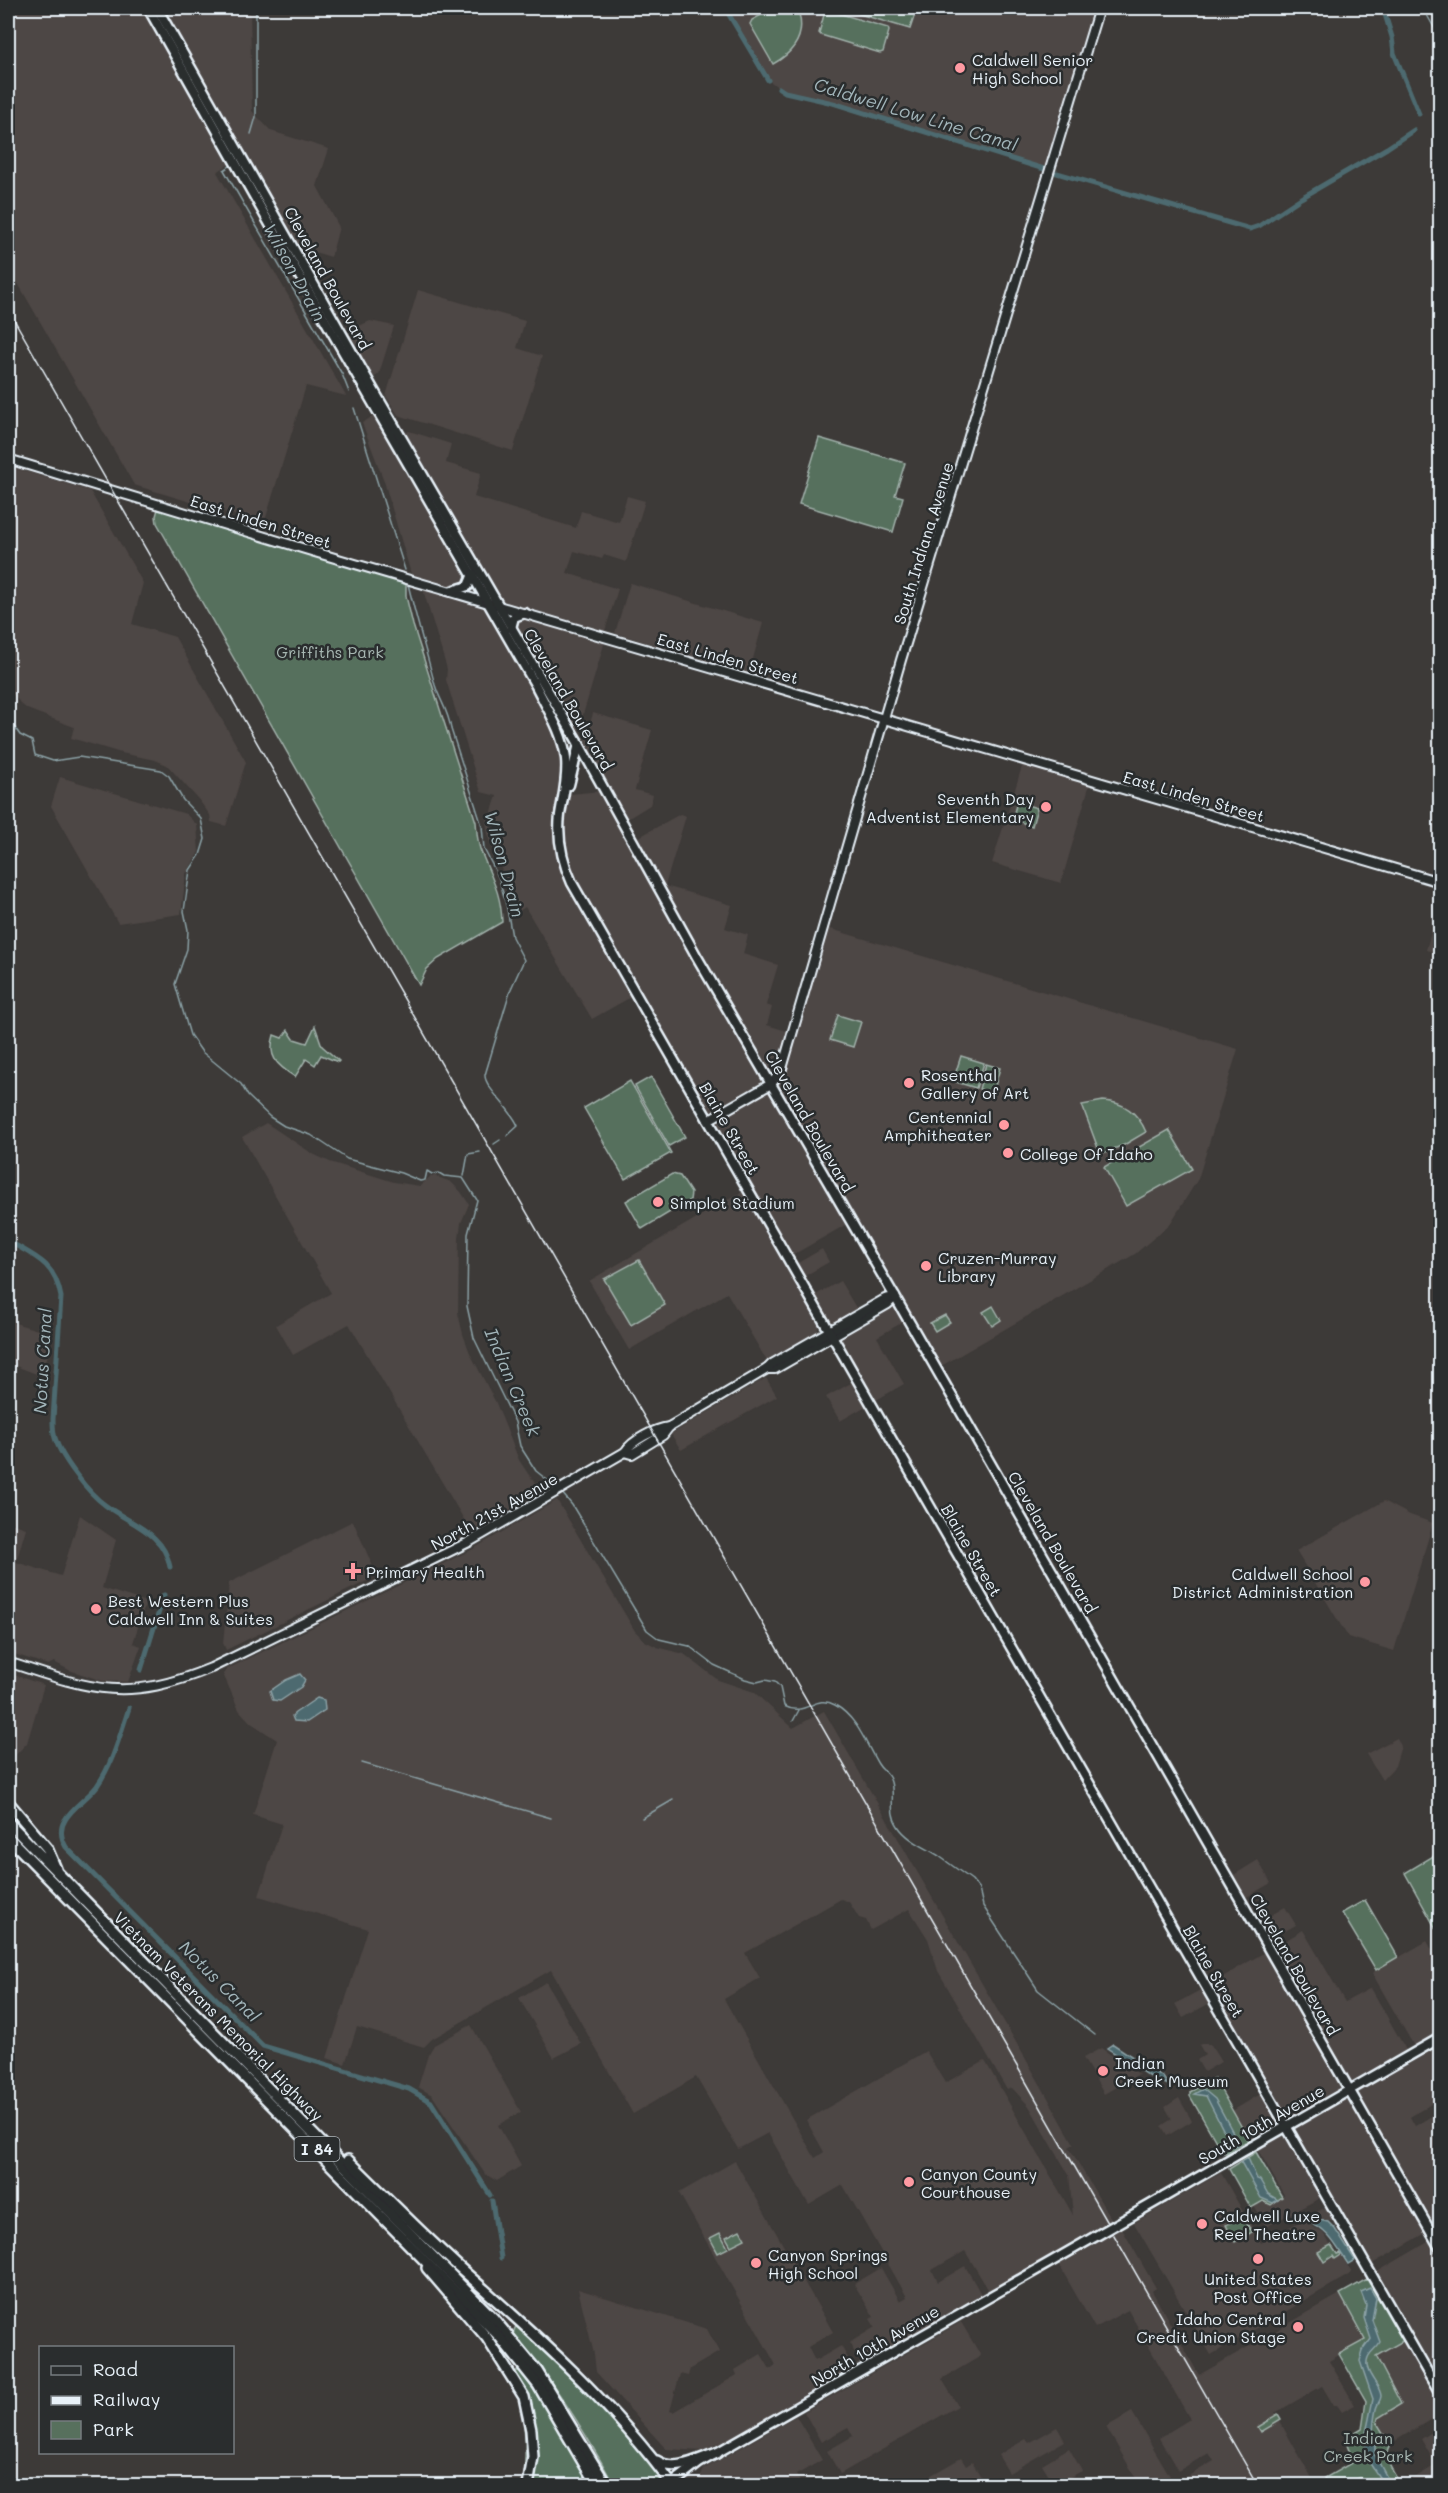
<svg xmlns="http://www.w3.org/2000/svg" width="1448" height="2493" viewBox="0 0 1448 2493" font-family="Mali,sans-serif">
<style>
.built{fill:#4d4644;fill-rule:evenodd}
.green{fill:#57705d;stroke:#a0b0aa;stroke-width:1.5}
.water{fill:#4d6b6f;stroke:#8ba1a6;stroke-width:1.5}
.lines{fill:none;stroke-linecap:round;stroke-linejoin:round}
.stream{stroke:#8ba1a6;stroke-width:1.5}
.canal{stroke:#4d6b6f;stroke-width:5}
.secondary-casing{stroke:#e8f1f8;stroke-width:12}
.primary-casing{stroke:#e8f1f8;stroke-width:13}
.motorway-casing{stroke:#e8f1f8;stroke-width:14}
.secondary{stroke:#2a2d2e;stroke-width:8}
.primary{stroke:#2a2d2e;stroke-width:8}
.motorway{stroke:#2a2d2e;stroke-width:9}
.rail{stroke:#e8f1f8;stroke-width:1.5}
.primary-bridge-casing{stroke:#e8f1f8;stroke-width:13;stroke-linecap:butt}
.primary-bridge{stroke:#2a2d2e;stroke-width:8}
.poi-dot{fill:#ff9aa2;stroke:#2a2d2e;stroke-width:2}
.labels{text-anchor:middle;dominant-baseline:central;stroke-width:5;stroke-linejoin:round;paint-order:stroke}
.shield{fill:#2a2d2e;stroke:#afb6bb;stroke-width:1.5}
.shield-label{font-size:15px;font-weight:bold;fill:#e8f1f8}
.poi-label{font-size:16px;fill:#e8f1f8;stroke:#2a2d2e;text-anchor:start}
.street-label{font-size:16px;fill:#e8f1f8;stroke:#2a2d2e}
.park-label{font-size:16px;fill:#a7b7b2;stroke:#2a2d2e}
.water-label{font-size:18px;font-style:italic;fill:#a2b5ba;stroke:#2a2d2e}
</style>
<rect width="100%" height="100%" fill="#3d3a38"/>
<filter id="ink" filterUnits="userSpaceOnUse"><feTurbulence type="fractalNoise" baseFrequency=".0167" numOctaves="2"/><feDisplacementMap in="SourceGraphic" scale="12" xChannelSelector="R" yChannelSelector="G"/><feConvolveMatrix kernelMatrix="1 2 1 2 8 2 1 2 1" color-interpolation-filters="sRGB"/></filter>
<g filter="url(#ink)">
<g class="built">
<polygon points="8,8 141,8 231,163 217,172 346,396 306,386 264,524 134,485 8,266"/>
<polygon points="163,8 250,8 252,111 271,131 329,149 317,186 339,227 331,257 311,251 302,255"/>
<polygon points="725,8 1099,8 1050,171 833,103 785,92 768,80"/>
<polygon points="418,290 525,321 517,348 542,356 513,451 398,415 386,396"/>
<polygon points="370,321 394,326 379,374 375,377 371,375 346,332"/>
<polygon points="375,415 468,576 468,582 458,588 411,574 384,481 362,423"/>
<polygon points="409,431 451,444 446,463 481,473 474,497 576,528 581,511 619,522 627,496 645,501 626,562 604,555 602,559 574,551 567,573 618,589 605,631 499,600 403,434"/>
<polygon points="8,466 90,491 143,583 132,624 175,637 246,762 226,826 211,822 210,815 198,799 167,765 155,760 121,753 71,738 74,727 27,709 20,703 11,691 8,684"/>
<polygon points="630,583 763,623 749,673 615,633"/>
<polygon points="425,588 486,607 554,726 563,755 564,772 555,821 557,853 577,904 631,997 592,1019 525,907 518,912 515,905 488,834 486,821 490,817 497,796 481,792 446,680 447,669 424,593"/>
<polygon points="523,617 605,641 577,735 516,630 516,621"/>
<polygon points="593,713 652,730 635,790 653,795 650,805 624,821 583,748"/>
<polygon points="1024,760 1091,780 1061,883 992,863"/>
<polygon points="60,777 186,814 197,825 199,852 186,874 181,914 118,923 51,806"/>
<polygon points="601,791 666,912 847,1224 791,1256 582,895 569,869 563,841 563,826 570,794"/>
<polygon points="680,814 686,816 665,886 732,905 725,928 748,935 743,954 778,965 766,1005 772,1007 767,1025 787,1031 775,1069 773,1070 766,1067 634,840"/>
<polygon points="1440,901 1440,954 1426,950"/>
<polygon points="824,927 1238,1049 1198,1179 1170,1224 1135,1254 936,1369 771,1084 777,1078"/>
<polygon points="266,1123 313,1154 330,1162 394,1182 420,1186 431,1176 435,1176 451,1182 461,1192 469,1204 461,1223 459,1239 458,1313 463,1334 470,1353 496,1403 519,1460 529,1475 540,1487 546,1489 482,1525 475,1529 469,1528 349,1324 293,1355 276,1325 331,1293 242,1137"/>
<polygon points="743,1191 819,1323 817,1334 768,1363 727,1293 629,1350 589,1281"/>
<polygon points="822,1249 829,1262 803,1277 796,1264"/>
<polygon points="840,1281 858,1311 832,1327 814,1296"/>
<polygon points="893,1305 903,1322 877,1337 904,1384 840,1421 826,1397 860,1378 837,1337"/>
<polygon points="8,1321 51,1334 44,1377 8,1363"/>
<polygon points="766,1378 777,1396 681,1450 671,1434"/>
<path d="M557,1500L635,1631L645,1641L657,1647L684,1654L718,1680L754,1692L793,1728L824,1711L1035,2075L1074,2144L1069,2147L1111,2219L1122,2229L1156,2288L1152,2291L1199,2375L1340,2294L1365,2340L1329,2361L1355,2405L1342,2412L1337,2405L1334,2406L1322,2386L1275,2413L1316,2485H1173L1214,2461L1209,2453L1178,2471L1159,2438L1190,2419L1128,2310L1095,2328L1059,2265L1091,2247L1084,2235L989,2291L965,2251L932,2270L938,2282L965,2266L981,2294L861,2363L849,2343L875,2327L870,2319L874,2317L854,2284L881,2268L900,2301L907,2297L843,2185L809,2205L768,2133L738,2149L696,2077L633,2114L551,1970L432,2039L424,2047L357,2027L345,2064L327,2058L368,1929L259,1896L282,1824L253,1815L277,1740L251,1723L239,1710L223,1674L227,1669L473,1549ZM841,1899L849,1902L859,1918L866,1920L871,1930L909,1909L928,1939L938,1971L1007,2090L1012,2088L1029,2106L1069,2175L1073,2215L985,2061L945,2083L926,2051L806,2120L824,2152L815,2158L724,1999L760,1978L745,1953Z"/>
<polygon points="1384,1501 1410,1515 1433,1523 1394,1651 1348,1637 1296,1551"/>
<polygon points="80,1515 116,1540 102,1588 146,1602 133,1643 141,1646 128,1682 103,1681 69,1670 54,1662 48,1665 8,1652 8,1522 26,1528 16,1562 61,1576"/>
<polygon points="353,1521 377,1576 226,1650 223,1643 229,1583"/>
<polygon points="8,1673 44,1685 27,1743 8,1763"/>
<polygon points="1397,1738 1401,1746 1395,1766 1382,1780 1366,1754"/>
<polygon points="1258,1860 1271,1883 1245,1898 1232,1876"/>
<polygon points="1285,1907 1296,1925 1269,1940 1259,1922"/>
<polygon points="1303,1930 1345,2002 1371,1988 1406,2050 1350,2082 1273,1948"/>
<polygon points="1427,1941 1440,1964 1440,2033 1415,2048 1372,1973"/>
<polygon points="1265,1952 1343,2086 1249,2140 1232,2111 1269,2089 1209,1985"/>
<polygon points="546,1982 581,2044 554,2058 519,1998"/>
<polygon points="1202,1989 1210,2003 1183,2018 1175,2004"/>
<polygon points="471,2025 521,2112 498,2125 521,2166 497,2181 485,2174 432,2095 418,2087 428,2055 434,2045"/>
<polygon points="1201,2044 1210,2044 1221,2062 1204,2072 1197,2060 1205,2055 1199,2045"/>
<polygon points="1440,2046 1440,2109 1436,2101 1410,2117 1415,2126 1440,2111 1440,2225 1372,2264 1331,2192 1266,2227 1254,2206 1284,2195 1258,2150"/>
<polygon points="1101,2048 1139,2074 1104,2094 1083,2058"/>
<polygon points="1179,2098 1192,2121 1167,2136 1161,2126 1172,2119 1165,2107"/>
<polygon points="735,2161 833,2332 808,2347 815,2361 841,2346 853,2367 736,2435 703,2451 666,2449 596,2372 594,2354 578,2289 707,2329 719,2352 690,2369 688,2376 680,2374 670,2411 673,2412 737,2375 735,2370 761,2354 770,2369 776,2365 679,2193"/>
<polygon points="1221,2173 1261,2243 1302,2220 1323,2233 1331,2245 1318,2252 1324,2262 1334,2256 1335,2259 1341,2255 1352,2273 1211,2355 1134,2223"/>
<polygon points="1326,2207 1333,2219 1329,2221 1313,2217 1311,2215"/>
<polygon points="1440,2235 1440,2386 1377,2272"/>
<polygon points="961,2322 981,2356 942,2379 958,2406 840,2474 827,2451 853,2436 848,2427 821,2442 804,2412"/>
<polygon points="1403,2341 1440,2406 1440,2414 1390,2444 1377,2423 1378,2418 1401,2404 1376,2356"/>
<polygon points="1132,2412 1170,2476 1154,2485 1140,2485 1106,2427"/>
<polygon points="796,2416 822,2460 796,2475 802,2485 697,2485 704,2469"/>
<polygon points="1057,2427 1065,2441 1009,2473 998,2455 1026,2439 1029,2443"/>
<polygon points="1440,2427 1440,2485 1414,2485 1411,2480 1436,2465 1421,2439"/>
<polygon points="1069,2448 1082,2471 1055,2485 1042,2464"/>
<polygon points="961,2458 966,2466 972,2462 986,2485 931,2485 926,2478"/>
</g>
<g class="green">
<path d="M774,8H797C807,33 796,51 773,64L750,24L752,20Z"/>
<polygon points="839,8 917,8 910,29"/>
<polygon points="828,10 888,28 889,31 883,52 880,53 821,35 819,33 825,11"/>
<polygon points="819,438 905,463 895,495 903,497 893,532 799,504"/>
<path d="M158,509L406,583V596L413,625L476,822C477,832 477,844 482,854C492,879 501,893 502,922L438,959L427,969L419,985L157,523L156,516Z"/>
<polygon points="1017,802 1037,808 1032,826 1012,819"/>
<polygon points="838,1015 861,1022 853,1047 830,1040"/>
<path d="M315,1026L322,1046L339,1061L338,1062L321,1055L315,1065L306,1059L295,1077C277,1065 267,1057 274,1035L282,1038L288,1030L294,1039L307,1043Z"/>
<polygon points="961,1056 984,1063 976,1088 953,1081"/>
<polygon points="986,1064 1000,1068 993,1093 979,1089"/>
<polygon points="651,1077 685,1137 669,1146 635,1086"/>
<polygon points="630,1081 671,1153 625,1179 584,1108"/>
<path d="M1103,1101C1125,1102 1138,1113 1146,1132L1124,1145L1103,1153L1099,1151L1082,1105Z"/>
<polygon points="1169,1130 1192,1169 1126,1206 1104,1167"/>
<polygon points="672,1174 680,1176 691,1193 690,1200 642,1229 626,1201"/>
<polygon points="639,1260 665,1305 631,1325 604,1279"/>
<polygon points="993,1306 1001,1320 992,1326 983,1312"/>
<polygon points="945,1315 950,1322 935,1331 930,1323"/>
<polygon points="1440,1852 1440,1936 1405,1873"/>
<polygon points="1365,1900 1398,1957 1376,1970 1342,1913"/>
<polygon points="1214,2078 1249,2140 1226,2153 1222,2152 1190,2096 1190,2092"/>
<polygon points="1256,2152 1282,2197 1271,2205 1263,2201 1251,2208 1229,2169"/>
<polygon points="1242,2216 1252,2232 1235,2242 1226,2225"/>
<polygon points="740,2230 745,2239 731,2246 726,2237"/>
<polygon points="720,2233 728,2248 718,2253 710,2238"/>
<polygon points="1331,2245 1337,2254 1340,2253 1341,2255 1335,2259 1333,2256 1324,2262 1318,2252"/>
<path d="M1367,2279L1403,2341L1376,2356L1401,2404L1378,2418L1377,2423L1390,2444C1381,2459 1394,2472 1401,2485H1366L1361,2477L1346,2485H1330L1325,2478L1355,2461C1344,2442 1342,2439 1362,2428L1366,2401L1339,2354L1365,2340L1340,2294Z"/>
<path d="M516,2326H521L581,2385L653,2464L659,2475V2481L655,2485H614C585,2431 553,2380 513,2333Z"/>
<path d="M516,2371H520L541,2400L592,2485H523C528,2443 525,2414 513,2373Z"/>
<polygon points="1278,2415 1281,2420 1261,2432 1258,2427"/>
</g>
<g class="water">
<polygon points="300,1674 305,1680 301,1687 280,1701 273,1700 270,1691 286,1680"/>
<polygon points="317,1698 324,1700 325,1710 307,1722 294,1721 292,1716 295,1713"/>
<polygon points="1113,2044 1163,2077 1168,2085 1147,2075 1107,2048"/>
<polygon points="1203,2089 1215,2099 1236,2138 1238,2144 1232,2147 1206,2096 1194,2094"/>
<polygon points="1248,2158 1257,2179 1260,2180 1268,2194 1278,2200 1273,2203 1261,2198 1241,2162"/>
<path d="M1311,2218L1328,2222L1335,2229L1355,2260L1348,2264C1336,2246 1328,2229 1306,2221Z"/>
<path d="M1370,2288L1376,2298L1372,2320L1380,2342C1376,2350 1368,2352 1367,2361C1365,2374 1381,2386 1381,2396C1381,2400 1377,2404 1376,2409C1374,2418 1373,2428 1373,2438L1375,2440V2455L1391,2485H1384L1367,2459L1365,2438L1373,2399L1360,2361L1363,2350L1371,2339L1364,2318L1366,2305L1361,2292Z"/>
</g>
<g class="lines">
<g class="stream">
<polyline points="1423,8 1440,38"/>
<polyline points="251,134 256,117 256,8"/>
<polyline points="230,166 224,170 342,374 349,392"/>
<polyline points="354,408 405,570"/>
<path d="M408,584C416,618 426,651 435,685C440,701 448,710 451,729L482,826L484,849L499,878L507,908L512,937L524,960L510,991L485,1075C484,1087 512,1110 518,1126L507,1136"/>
<polyline points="8,718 20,735 32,741 35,755 53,761 79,757 161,770 169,776 183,800 201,819 205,839 200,855 190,870 184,911 188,930 187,949 175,984 190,1035 202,1052 241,1084 248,1096 270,1117 284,1126 311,1135 347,1159 401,1173 420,1181 425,1180 427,1171 432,1174 439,1173 444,1176 463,1178 477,1200 468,1234 467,1306 474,1338 515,1422 520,1446 536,1471 556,1487"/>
<polyline points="494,1144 500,1140"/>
<polyline points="464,1176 468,1154 480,1152"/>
<path d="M562,1493L572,1505L647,1630L659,1639L689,1646L714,1665L745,1679L757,1682L765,1680L775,1682L780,1687L784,1706C807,1718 814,1693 835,1705C857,1717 866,1744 878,1764C882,1771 889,1773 891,1782C895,1797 888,1812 898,1826C907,1840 925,1847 939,1856C950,1864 961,1872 972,1880L979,1889L983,1906L1038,1990L1095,2035"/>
<polyline points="793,1721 799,1710"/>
<polyline points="362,1763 551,1818"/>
<polyline points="642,1818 673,1800"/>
</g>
<g class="canal">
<polyline points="725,8 768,80"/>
<polyline points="1383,8 1392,37 1394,53 1419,114"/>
<polyline points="779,88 785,92 833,103 1044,169"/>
<polyline points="1057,173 1250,229 1259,226 1301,198 1387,148 1414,130"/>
<path d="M8,1241C36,1257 55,1263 61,1297L53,1419C53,1425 53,1432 55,1438C61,1457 88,1493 105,1505C130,1524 164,1532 170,1567"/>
<polyline points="141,1670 164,1595"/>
<path d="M129,1708C120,1735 113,1763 97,1786C88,1798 72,1807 65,1820C59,1829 61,1838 66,1847L263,2046L409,2089L431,2102L490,2195"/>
<polyline points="492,2201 501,2258"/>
</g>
<g class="secondary-casing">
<g id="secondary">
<polyline points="8,459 328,556 1440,882"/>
<polyline points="708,1120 771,1084 781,1072 901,660 1099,8"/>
<polyline points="767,1369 775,1369 888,1304 895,1297"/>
<polyline points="625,1452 632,1454 663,1435 669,1427"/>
<path d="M8,1662C92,1690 126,1703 211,1668L469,1542L625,1452C632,1440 655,1429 669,1427L767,1369L772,1364L885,1299L895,1297"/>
</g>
</g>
<g class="primary-casing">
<g id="primary">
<path d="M148,8L276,235L536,686C548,710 563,733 566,759C568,778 563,796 560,815C557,839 562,861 572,883L1440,2394"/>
<polyline points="157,8 373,389 579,744 697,957 895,1297 1440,2248"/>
<polyline points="452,591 468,586 473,574"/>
<polyline points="511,628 514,617 525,613"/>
<polyline points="569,785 579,744"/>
<polyline points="1164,2197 1440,2038"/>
<polyline points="669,2486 699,2463 1096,2236"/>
</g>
</g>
<g class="motorway-casing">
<g id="motorway">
<polyline points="8,1802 47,1848 56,1869"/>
<polyline points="8,1822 494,2319 537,2371 607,2486"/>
<polyline points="8,1837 499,2336 538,2385 597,2486"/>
<path d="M348,2160C385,2196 421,2233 460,2268C536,2335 613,2403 673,2486"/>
<polyline points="427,2268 487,2338 524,2397 531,2430 533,2457 528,2486"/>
<path d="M657,2461C675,2473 699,2459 717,2453"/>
</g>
</g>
<use href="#secondary" class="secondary"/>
<use href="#primary" class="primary"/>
<use href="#motorway" class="motorway"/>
<polyline class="rail" points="8,309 1258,2486"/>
<g class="primary-bridge-casing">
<polyline id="primary-bridge" points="1096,2236 1164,2197"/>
</g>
<use href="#primary-bridge" class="primary-bridge"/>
</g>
</g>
<g class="poi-dot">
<circle cx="960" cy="68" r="6"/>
<circle cx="1046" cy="807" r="6"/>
<circle cx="909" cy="1083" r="6"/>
<circle cx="1004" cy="1125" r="6"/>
<circle cx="1008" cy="1153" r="6"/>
<circle cx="658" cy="1202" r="6"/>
<circle cx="926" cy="1266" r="6"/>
<path d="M350 1562h6v6h6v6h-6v6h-6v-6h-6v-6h6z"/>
<circle cx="1365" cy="1582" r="6"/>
<circle cx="96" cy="1609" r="6"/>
<circle cx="1103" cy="2071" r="6"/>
<circle cx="909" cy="2182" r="6"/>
<circle cx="1202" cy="2224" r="6"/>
<circle cx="1258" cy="2259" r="6"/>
<circle cx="756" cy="2263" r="6"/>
<circle cx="1298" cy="2327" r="6"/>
</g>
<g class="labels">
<rect class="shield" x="294.5" y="2137" width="45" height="24" rx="4.5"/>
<g class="shield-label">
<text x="317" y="2149">I 84</text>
</g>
<g class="poi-label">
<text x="972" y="59">Caldwell Senior<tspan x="972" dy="18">High School</tspan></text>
<text x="1034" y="798" text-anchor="end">Seventh Day<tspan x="1034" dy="18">Adventist Elementary</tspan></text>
<text x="921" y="1074">Rosenthal<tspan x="921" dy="18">Gallery of Art</tspan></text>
<text x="992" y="1116" text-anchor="end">Centennial<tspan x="992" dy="18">Amphitheater</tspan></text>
<text x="1020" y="1153">College Of Idaho</text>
<text x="670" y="1202">Simplot Stadium</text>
<text x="938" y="1257">Cruzen-Murray<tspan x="938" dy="18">Library</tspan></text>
<text x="366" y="1571">Primary Health</text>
<text x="1353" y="1573" text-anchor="end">Caldwell School<tspan x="1353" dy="18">District Administration</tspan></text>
<text x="108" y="1600">Best Western Plus<tspan x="108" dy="18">Caldwell Inn &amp; Suites</tspan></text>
<text x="1115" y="2062">Indian<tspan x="1115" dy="18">Creek Museum</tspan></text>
<text x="921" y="2173">Canyon County<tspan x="921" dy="18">Courthouse</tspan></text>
<text x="1214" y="2215">Caldwell Luxe<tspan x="1214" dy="18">Reel Theatre</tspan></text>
<text x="768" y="2254">Canyon Springs<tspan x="768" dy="18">High School</tspan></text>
<text x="1258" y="2278" text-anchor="middle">United States<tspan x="1258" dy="18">Post Office</tspan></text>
<text x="1286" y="2318" text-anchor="end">Idaho Central<tspan x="1286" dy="18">Credit Union Stage</tspan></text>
</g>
<g class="street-label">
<text transform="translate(328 278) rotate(61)">Cleveland Boulevard</text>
<text transform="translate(261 521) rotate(17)">East Linden Street</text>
<text transform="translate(923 543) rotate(-73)">South Indiana Avenue</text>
<text transform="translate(728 658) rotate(16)">East Linden Street</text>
<text transform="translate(569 699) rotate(60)">Cleveland Boulevard</text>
<text transform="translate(1194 796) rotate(16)">East Linden Street</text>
<text transform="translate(810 1121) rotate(60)">Cleveland Boulevard</text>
<text transform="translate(730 1128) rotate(60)">Blaine Street</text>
<text transform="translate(494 1511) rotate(-29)">North 21st Avenue</text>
<text transform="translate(1053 1542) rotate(60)">Cleveland Boulevard</text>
<text transform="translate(972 1550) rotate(60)">Blaine Street</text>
<text transform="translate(1295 1964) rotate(60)">Cleveland Boulevard</text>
<text transform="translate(1214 1971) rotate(60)">Blaine Street</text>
<text transform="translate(219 2016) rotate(45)">Vietnam Veterans Memorial Highway</text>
<text transform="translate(1261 2124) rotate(-30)">South 10th Avenue</text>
<text transform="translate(875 2345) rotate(-30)">North 10th Avenue</text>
</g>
<g class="park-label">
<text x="330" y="651">Griffiths Park</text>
<text x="1368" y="2437">Indian<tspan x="1368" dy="18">Creek Park</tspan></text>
</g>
<g class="water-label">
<text transform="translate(916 114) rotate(17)">Caldwell Low Line Canal</text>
<text transform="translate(295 272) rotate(61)">Wilson Drain</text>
<text transform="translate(505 864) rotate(75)">Wilson Drain</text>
<text transform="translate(42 1361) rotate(-87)">Notus Canal</text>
<text transform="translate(513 1382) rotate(67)">Indian Creek</text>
<text transform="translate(220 1981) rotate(45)">Notus Canal</text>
</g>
</g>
<rect width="1448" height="2493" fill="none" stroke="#2a2d2e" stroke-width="30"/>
<rect x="15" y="15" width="1418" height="2463" fill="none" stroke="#e8f1f8" stroke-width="2" filter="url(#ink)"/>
<rect x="39" y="2346" width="195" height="108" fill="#2a2d2e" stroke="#767b7f" stroke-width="1.5"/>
<rect x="51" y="2366" width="30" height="9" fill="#2a2d2e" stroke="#767b7f" stroke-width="1.5"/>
<text x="93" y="2376" font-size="18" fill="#e8f1f8">Road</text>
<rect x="51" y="2396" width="30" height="9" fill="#e8f1f8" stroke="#767b7f" stroke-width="1.5"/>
<text x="93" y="2406" font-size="18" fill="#e8f1f8">Railway</text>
<rect x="51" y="2421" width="30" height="18" fill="#57705d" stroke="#767b7f" stroke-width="1.5"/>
<text x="93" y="2436" font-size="18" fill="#e8f1f8">Park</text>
</svg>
